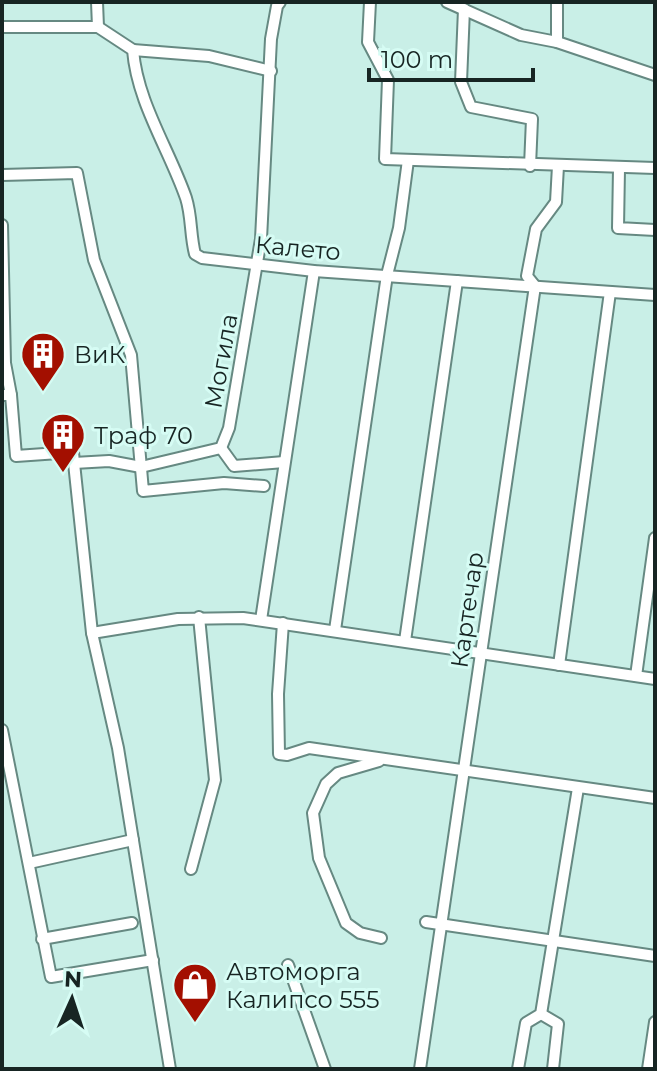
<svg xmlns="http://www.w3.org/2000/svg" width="657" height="1071" viewBox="0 0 657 1071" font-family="Montserrat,sans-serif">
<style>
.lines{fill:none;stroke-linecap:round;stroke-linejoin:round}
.minor-casing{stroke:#668982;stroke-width:14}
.minor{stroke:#fff;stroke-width:10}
.labels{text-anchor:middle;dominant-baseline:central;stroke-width:6;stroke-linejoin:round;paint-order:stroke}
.street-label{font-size:24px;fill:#172523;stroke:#d6fcf4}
.poi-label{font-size:24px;fill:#172523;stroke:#d6fcf4;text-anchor:start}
</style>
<rect width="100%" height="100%" fill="#c9efe7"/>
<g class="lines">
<g class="minor-casing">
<g id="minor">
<polyline points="370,2 368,42 388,80 385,159 655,168"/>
<polyline points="447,2 521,35 557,42 655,75"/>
<polyline points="464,9 461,82 471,107 532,119 530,166"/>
<polyline points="2,27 98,27 97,2"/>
<path d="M98,27L133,50C137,102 169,149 186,198C192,217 190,235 195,254L202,258L314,271L655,295"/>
<polyline points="557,42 557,2"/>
<polyline points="133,50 209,56 271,71"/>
<polyline points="619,169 618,228 655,230"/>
<polyline points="2,175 77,173 94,260 131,355 143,491 224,483 264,486"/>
<polyline points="2,225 5,363 11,395 2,395"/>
<polyline points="11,395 16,456 73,452 74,463 109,461 141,467 221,448 229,428 261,239 271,39 277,6 280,2"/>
<polyline points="221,448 234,466 284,462"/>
<polyline points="74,463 92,633 118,748 170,1069"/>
<polyline points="261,620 314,271"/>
<polyline points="283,623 278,694 279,754 287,755 309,748 655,798"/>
<polyline points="335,630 387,275 399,228 408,160"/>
<polyline points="92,633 178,619 243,618 655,679"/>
<polyline points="405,641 457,281"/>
<polyline points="559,665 610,292"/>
<polyline points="636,676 655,538"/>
<polyline points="2,730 51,977 153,960"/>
<polyline points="379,761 338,773 326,784 313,813 319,858 346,923 360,933 381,938"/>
<polyline points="29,863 133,840"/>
<polyline points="191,869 215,780 199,617"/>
<polyline points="426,922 655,956"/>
<polyline points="42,939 132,923"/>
<polyline points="288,965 325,1069"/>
<polyline points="541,1014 558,1024 553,1069"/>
<polyline points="420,1069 535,286 527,276 536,229 556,202 558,166"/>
<polyline points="518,1069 526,1023 541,1014 578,788"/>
<polyline points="648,1069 655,1022"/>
</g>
</g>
<use href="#minor" class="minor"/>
</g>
<defs>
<g id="building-pin" transform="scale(2.3)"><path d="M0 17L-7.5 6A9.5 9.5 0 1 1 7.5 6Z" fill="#a30f00" stroke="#d6fcf4"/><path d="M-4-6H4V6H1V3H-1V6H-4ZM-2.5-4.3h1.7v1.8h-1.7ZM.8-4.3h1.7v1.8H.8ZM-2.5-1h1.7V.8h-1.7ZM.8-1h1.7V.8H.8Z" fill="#fff"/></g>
<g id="shop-pin" transform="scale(2.3)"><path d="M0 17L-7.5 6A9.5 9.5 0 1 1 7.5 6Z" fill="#a30f00" stroke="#d6fcf4"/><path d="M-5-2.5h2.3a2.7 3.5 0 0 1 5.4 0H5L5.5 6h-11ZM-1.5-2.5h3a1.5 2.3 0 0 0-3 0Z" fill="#fff"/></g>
</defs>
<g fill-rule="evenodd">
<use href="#building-pin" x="43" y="354"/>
<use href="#building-pin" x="63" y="435"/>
<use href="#shop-pin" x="195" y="985"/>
</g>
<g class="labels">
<g class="street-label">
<text transform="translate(298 248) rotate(5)">Калето</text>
<text transform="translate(221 361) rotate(-80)">Могила</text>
<text transform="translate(467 610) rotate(-82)">Картечар</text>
</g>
<g class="poi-label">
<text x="74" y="354">ВиК</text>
<text x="94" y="435">Траф 70</text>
<text x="226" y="971">Автоморга<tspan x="226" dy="28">Калипсо 555</tspan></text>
</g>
</g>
<rect width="657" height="1071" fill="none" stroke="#172523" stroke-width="8"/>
<g transform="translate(72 999) rotate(3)" stroke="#d6fcf4" stroke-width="6" paint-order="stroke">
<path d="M0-6L14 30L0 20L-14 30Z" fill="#172523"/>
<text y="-12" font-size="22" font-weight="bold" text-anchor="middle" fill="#172523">N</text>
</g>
<path d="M369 68v12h164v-12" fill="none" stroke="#172523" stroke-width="4"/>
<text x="381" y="68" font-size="24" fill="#172523" stroke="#d6fcf4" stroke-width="6" paint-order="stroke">100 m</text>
</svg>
